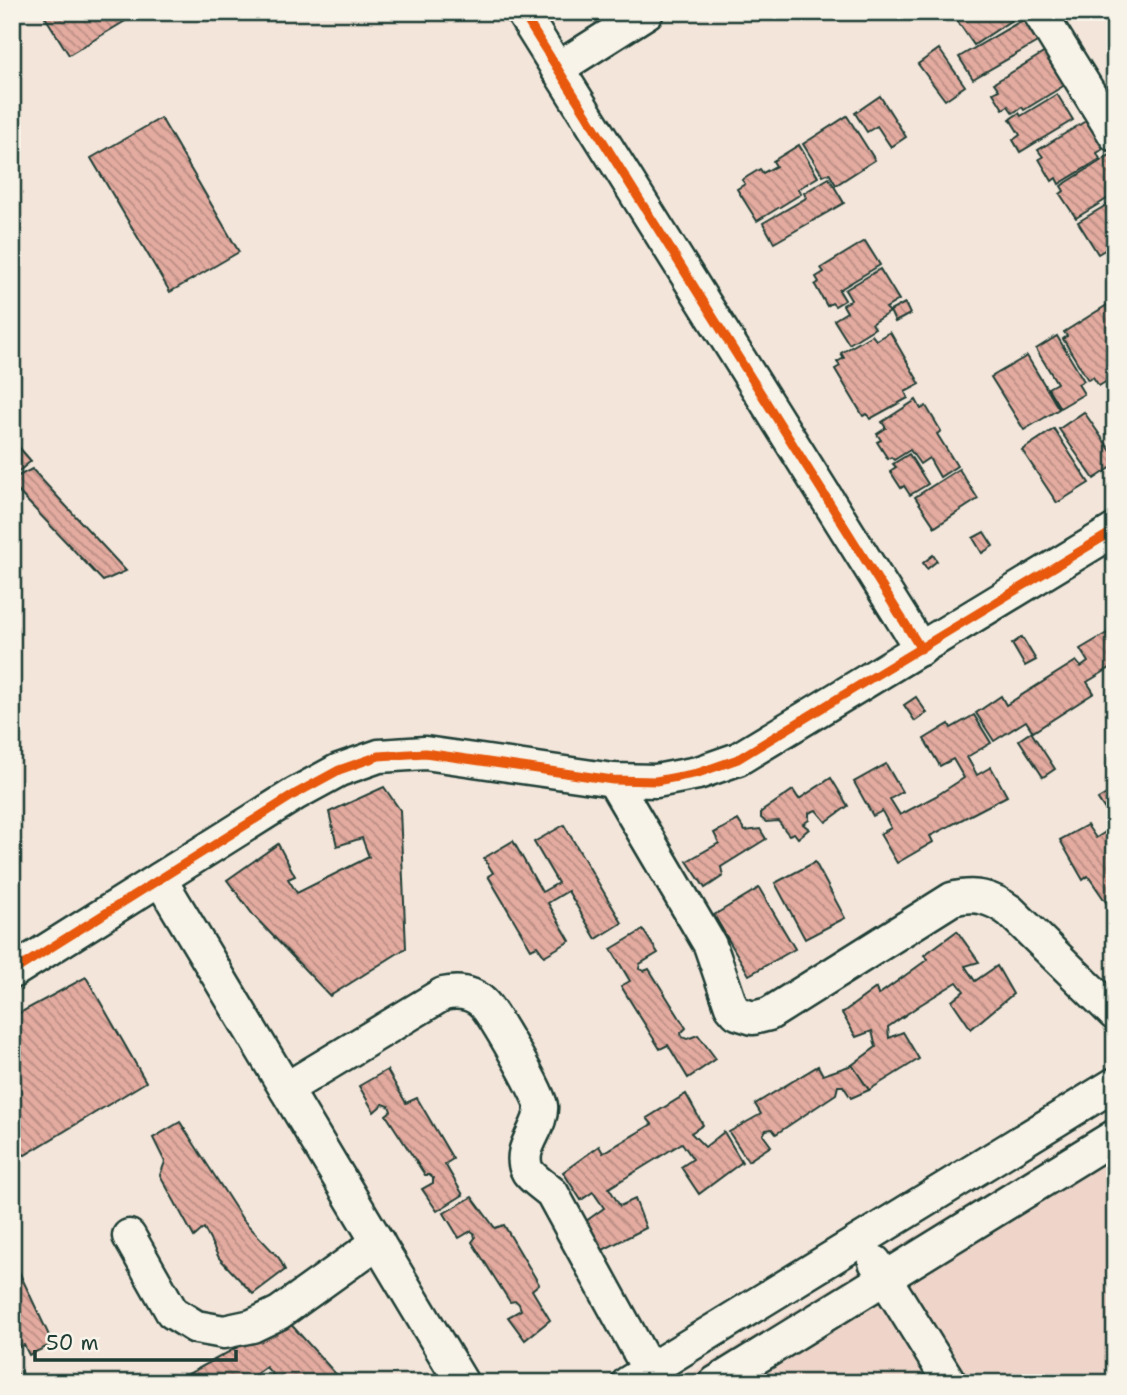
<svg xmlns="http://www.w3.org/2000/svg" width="1127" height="1395" viewBox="0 0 1127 1395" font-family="'Shantell Sans',sans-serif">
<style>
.built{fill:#eed4c9}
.building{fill:url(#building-back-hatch);stroke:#1f3d34;stroke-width:2}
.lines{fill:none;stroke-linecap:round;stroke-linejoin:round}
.minor-casing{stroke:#1f3d34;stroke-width:37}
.minor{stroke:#f7f3e8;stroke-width:32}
.cycleway-casing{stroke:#f7f3e8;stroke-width:13}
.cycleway{stroke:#e8590c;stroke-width:9}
</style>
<defs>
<pattern id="building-back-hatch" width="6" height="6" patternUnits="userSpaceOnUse" patternTransform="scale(1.75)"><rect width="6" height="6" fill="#e4aba0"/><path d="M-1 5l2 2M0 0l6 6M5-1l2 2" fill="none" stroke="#b88c83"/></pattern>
</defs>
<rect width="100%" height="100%" fill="#f3e5da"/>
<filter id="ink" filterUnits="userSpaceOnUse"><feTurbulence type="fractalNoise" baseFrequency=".0143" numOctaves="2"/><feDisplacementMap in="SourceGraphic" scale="14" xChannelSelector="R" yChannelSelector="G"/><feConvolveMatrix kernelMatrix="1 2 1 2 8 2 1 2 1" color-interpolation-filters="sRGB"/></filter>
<g filter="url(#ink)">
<polygon class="built" points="1115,1114 1115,1383 676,1383"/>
<g class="building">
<polygon points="42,12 140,12 69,55"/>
<polygon points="959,12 1016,12 1019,15 974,45 954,16"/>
<polygon points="1026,18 1039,41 973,79 959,57"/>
<polygon points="939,49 965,86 945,100 918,64"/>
<polygon points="1045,52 1065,85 1024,110 1022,107 1013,113 1008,106 1003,109 993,93 999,90 994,83"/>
<polygon points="1057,94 1073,120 1020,152 1013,140 1020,135 1010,119 1019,113 1021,116"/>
<polygon points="880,96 906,137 891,147 877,126 867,132 855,113"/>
<polygon points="847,116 875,160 836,185 829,173 823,176 803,144"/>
<polygon points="161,118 239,252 170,292 91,158"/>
<polygon points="1089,119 1106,147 1097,153 1100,159 1059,184 1056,178 1052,181 1039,159 1043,157 1038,150"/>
<polygon points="799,145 818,177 798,189 801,194 757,221 737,189 745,184 742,180 760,169 763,173 776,166 773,161"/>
<polygon points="1113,153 1115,194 1076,218 1060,194 1064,191 1061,186"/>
<polygon points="829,178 844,203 774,243 763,223 806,198 804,193"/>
<polygon points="1115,200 1115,244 1098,254 1078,222"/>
<polygon points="865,241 880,265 839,290 845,300 835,306 832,303 827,306 815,285 819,282 816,277 824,272 821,268"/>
<polygon points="880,269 899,300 886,308 890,312 872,323 875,328 849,344 834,320 847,312 843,305 851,300 845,290"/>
<polygon points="1115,300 1115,376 1099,386 1093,377 1088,380 1063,339 1067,336 1064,332"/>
<polygon points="905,303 910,314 895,322 890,311"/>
<polygon points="890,332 920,384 905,392 908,398 870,419 867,414 863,416 835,369 840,366 837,362 844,358 841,353 872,335 876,340"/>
<polygon points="1057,336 1084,381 1078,384 1084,394 1060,408 1048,388 1057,383 1036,349"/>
<polygon points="1027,356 1059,409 1024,430 991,377"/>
<polygon points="916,400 921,409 926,406 941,431 937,434 957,466 940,477 929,458 920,464 910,450 894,460 891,457 888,459 877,442 881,440 877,434 886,428 882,422"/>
<polygon points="1084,412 1115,457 1115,465 1094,479 1059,429"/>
<polygon points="1054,429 1089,483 1057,503 1022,450"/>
<polygon points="12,439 31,461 12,477"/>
<polygon points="909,454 928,484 910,495 904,486 901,488 890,471 896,467 893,464"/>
<polygon points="32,469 126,571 103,581 12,485 12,479"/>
<polygon points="959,469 978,499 935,527 915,497"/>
<polygon points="984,532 993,546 982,553 973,538"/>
<polygon points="12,555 20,567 12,572"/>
<polygon points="933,555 937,561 927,569 923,563"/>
<polygon points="1107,633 1115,646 1115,665 1087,682 1094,693 1033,732 1026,721 994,741 976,713 1001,696 1006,705 1076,661 1081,667 1088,662 1080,649"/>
<polygon points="1022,637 1036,660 1025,666 1012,644"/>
<polygon points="916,697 927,713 915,721 904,705"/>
<polygon points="974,715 991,743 967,757 977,775 991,767 1007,796 930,836 933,842 897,863 880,834 891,828 882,811 873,816 854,782 886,764 902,792 890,799 900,815 936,796 964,778 953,759 940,766 924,739 949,724 951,728"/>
<polygon points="1031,732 1055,769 1043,777 1019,740"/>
<polygon points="831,778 848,806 826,822 816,810 809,813 809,820 803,824 809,829 798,838 794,833 789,835 778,821 766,822 761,818 761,812 793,790 799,799"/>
<polygon points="384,787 400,810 406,948 330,996 254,916 227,880 278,844 295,876 288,879 297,893 369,857 362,838 337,846 329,812"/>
<polygon points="1115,789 1115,825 1098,799"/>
<polygon points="738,820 745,831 760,829 766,839 721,867 723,876 705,888 687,861 719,843 714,833"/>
<polygon points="564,825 622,923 596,939 568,891 548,903 570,941 544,956 537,946 531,949 488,876 493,873 484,858 513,841 542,892 558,883 534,842"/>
<polygon points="1087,825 1096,838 1115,826 1115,844 1109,848 1115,857 1115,926 1107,914 1112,911 1088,876 1083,880 1060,840"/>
<polygon points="815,862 845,918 805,939 775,883"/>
<polygon points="759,888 795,949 749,975 714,915"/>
<polygon points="643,930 658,953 640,964 639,969 644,971 649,969 686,1028 681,1033 682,1037 687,1039 698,1035 716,1059 688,1078 668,1045 660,1049 621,986 630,981 611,949"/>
<polygon points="957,931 979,962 965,966 975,981 997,966 1013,994 971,1029 952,1001 964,991 957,982 920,1005 888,1027 889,1038 903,1032 919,1059 869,1090 852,1065 876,1047 872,1031 856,1037 842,1013 876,988 878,995 928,959 924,955"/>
<polygon points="86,977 146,1082 25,1155 12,1148 12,1017"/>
<polygon points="852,1065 869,1090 851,1098 843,1086 838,1086 836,1094 776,1134 772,1129 766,1130 763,1135 771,1146 748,1161 729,1132 761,1114 755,1104 818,1066 823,1075"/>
<polygon points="387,1070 406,1103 417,1098 453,1159 445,1164 463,1195 437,1211 422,1189 433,1183 433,1178 429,1175 425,1175 386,1115 391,1111 389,1106 383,1104 374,1112 359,1086"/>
<polygon points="686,1094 703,1125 691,1133 705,1147 724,1132 742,1162 699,1194 681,1167 693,1159 682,1143 609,1188 620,1206 635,1199 646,1228 599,1252 582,1224 604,1208 593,1192 581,1200 563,1172 599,1146 603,1153 652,1124 647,1118"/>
<polygon points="180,1122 243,1220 279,1258 285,1270 253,1294 219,1258 204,1228 194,1237 160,1175 165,1162 153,1138"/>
<polygon points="472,1197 495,1228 504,1225 539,1284 532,1290 550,1320 525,1340 508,1317 521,1310 519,1304 516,1301 510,1302 472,1242 475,1238 474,1233 471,1231 459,1238 444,1213"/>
<polygon points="12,1257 53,1344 29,1355 24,1345 12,1350"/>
<polygon points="287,1320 344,1383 280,1383 266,1367 244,1383 172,1383"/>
<polygon points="12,1363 22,1383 12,1383"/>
<polygon points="83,1376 86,1383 69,1383"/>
</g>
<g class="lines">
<g class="minor-casing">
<g id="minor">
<polyline points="522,12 921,649"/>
<polyline points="1039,12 1115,135"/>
<polyline points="557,69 647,12"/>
<path d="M613,780L710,945L731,1006L737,1013L753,1018L769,1014L952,899C975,893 991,897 1010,911L1115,1014"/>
<polyline points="160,879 462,1383"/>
<polyline points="12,972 295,794 339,770 379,756 425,753 613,780 656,781 698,773 738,759 1115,530"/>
<path d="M286,1089L443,994C457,991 472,992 483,1003C493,1013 540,1094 541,1106C543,1128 515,1149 528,1172C533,1179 545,1187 552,1193L649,1370"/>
<polyline points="129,1236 172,1312 196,1327 224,1332 252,1326 279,1313 378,1242"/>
<polyline points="875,1262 950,1383"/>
<polyline points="628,1383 1115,1084"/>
<polyline points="715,1383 1115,1136"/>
</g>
</g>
<use href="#minor" class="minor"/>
<g class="cycleway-casing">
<g id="cycleway">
<polyline points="522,12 921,649"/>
<polyline points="12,972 295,794 339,770 379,756 425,753 613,780 656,781 698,773 738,759 1115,530"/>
</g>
</g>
<use href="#cycleway" class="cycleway"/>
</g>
</g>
<rect width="1127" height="1395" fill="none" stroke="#f7f3e8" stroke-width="42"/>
<rect x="21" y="21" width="1085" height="1353" fill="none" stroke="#1f3d34" stroke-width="2.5" filter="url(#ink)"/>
<path d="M35 1350v10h201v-10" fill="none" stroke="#1f3d34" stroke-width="3.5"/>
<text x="46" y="1350" font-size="21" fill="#1f3d34" stroke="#f7f3e8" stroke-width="5" paint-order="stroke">50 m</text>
</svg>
